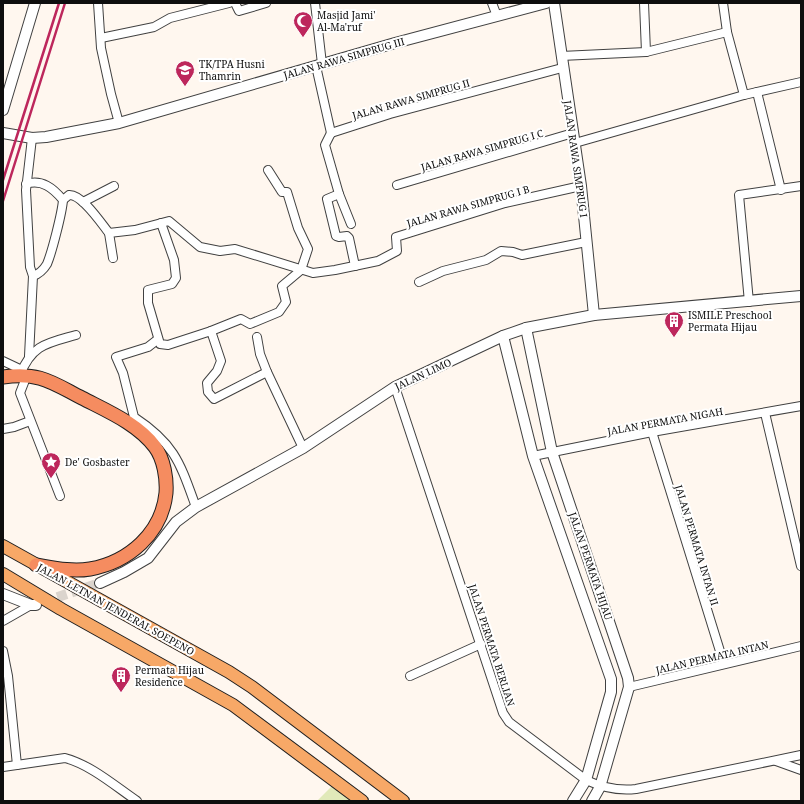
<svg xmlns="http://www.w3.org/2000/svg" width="804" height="804" viewBox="0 0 804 804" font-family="'Noto Serif',serif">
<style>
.green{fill:#e1e9b9}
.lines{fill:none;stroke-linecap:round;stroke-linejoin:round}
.tertiary-tunnel{stroke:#dbd4cd;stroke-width:10;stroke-dasharray:10 5;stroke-linecap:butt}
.minor-casing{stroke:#414141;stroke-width:10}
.tertiary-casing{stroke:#414141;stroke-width:12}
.primary-casing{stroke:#1f1f1f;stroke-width:14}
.trunk-casing{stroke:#1f1f1f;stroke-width:15}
.minor{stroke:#fff;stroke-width:8}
.tertiary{stroke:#fff;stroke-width:10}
.primary{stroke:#f7a867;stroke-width:12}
.trunk{stroke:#f58c60;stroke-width:13}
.rail{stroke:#bd275c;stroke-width:2.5}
.labels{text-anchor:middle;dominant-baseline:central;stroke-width:4;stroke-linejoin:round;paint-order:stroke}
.poi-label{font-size:10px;fill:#0e0e0e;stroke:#fff;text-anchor:start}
.street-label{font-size:10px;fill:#0e0e0e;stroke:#fff}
</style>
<rect width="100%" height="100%" fill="#fff7ef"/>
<polygon class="green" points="334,784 357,801 317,801"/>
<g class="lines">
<polyline class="tertiary-tunnel" points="43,602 100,583"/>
<g class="minor-casing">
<g id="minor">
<polyline points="98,3 101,48 111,94 119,123"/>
<polyline points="235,3 239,11 266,3"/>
<polyline points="315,3 322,64"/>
<polyline points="492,3 497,16"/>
<polyline points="644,3 646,52"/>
<polyline points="723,3 727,32 744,95"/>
<polyline points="101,38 154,27 170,18 229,3"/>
<polyline points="561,56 646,52 727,32"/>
<polyline points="316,66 331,133"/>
<polyline points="757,92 781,190"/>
<polyline points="331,133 390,114 562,68"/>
<polyline points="331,133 325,145 339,194 351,224"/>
<polyline points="575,143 744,95 801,82"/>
<path d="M26,184C42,179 53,188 63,200C62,213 52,252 47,264C44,269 39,274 33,276"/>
<polyline points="397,185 573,133"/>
<polyline points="339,194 327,199 336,236 339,237 347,236 349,238 355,266"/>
<path d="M63,200L69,195C82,194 101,223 109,233L135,230L169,221L200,247L220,251L235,249L313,273L335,270L378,261L397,251L396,237L505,203L581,186"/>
<polyline points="83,202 114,186"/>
<polyline points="161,223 174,260 176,278 172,284 148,290 148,303 160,344 168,345 211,331 221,361 217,371 207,383 208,392 214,399 267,372"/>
<polyline points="109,233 113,258"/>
<polyline points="419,282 443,271 486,260 501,251 513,252 522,255 586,242"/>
<polyline points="749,302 739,195 801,186"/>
<polyline points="211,331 241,319 250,324 279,312 286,302 282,286 301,270 308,249 298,228 287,192 282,192 268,170"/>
<polyline points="257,337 260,354 267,372 303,448"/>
<path d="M157,340L148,347L116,357L123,373L134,417C175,444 180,463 196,507"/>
<polyline points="29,356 33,276 30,267 26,190 32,138"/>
<polyline points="3,361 22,370"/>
<path d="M20,375C32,344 48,343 76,335"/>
<polyline points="27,375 20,393 60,496"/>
<path d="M395,387L503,713L509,722L586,780C603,788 618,791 636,789L801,755"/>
<polyline points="765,413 801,566"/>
<polyline points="3,429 14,427 30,421"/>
<polyline points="652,432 724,664"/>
<polyline points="533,456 652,432 801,406"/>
<polyline points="3,621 31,605"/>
<polyline points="3,651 8,676 17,765"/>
<polyline points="410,676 481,644"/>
<polyline points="629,687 801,646"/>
<polyline points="776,761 801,770"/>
<path d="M3,767L65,758C91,765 115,786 137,801"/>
</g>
</g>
<g class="tertiary-casing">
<g id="tertiary">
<polyline points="554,3 581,186 594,315"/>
<polyline points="3,110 35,3"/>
<polyline points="3,133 32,138 46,137 119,123 395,43 546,3"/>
<polyline points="526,328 552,452 628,678 629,687 600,787 592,801"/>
<polyline points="503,336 533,456 611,679 611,692 586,780 573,801"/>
<polyline points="100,583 124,572 148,558 176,522 196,507 303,448 395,387 503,336 526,328 594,315 801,296"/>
<polyline points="3,594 31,605 36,605"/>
</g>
</g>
<g class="primary-casing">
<g id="primary">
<polyline points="3,546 229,672 252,687 403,801"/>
<polyline points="3,574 61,609 233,705 362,801"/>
</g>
</g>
<g class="trunk-casing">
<path id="trunk" d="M3,377C40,372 51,382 82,398C107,411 138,424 155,447C164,459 167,479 166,493C162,533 129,562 90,569C72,572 54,568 36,565"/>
</g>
<use href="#minor" class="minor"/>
<use href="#tertiary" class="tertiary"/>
<use href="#primary" class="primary"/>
<use href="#trunk" class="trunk"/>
<g class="rail">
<polyline points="3,180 59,3"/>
<polyline points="3,201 65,3"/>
</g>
</g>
<defs>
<g id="mosque-pin" transform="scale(1)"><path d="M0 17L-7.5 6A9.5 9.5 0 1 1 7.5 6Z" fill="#bd275c" stroke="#fff"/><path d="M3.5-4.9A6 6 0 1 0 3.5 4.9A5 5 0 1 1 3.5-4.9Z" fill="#fff"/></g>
<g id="school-pin" transform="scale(1)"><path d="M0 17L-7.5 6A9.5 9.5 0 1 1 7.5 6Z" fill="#bd275c" stroke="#fff"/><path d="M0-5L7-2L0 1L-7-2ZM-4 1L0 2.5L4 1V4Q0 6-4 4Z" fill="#fff"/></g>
<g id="building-pin" transform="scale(1)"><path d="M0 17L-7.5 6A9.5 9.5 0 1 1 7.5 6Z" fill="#bd275c" stroke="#fff"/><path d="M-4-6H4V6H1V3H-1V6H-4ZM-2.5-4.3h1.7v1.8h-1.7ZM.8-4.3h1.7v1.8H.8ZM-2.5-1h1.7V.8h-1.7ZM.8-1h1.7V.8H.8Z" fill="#fff"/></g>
<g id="sight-pin" transform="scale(1)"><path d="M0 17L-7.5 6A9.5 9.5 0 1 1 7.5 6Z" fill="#bd275c" stroke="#fff"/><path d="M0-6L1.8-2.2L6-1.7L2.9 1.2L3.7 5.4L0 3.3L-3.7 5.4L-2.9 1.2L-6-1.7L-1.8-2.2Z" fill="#fff"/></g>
</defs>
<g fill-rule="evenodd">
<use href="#mosque-pin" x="303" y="21"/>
<use href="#school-pin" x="185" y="70"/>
<use href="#building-pin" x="674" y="321"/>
<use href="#sight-pin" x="51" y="462"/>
<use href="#building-pin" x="121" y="676"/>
</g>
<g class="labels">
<g class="poi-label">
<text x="317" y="15">Masjid Jami'<tspan x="317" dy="12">Al-Ma'ruf</tspan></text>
<text x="199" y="64">TK/TPA Husni<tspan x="199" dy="12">Thamrin</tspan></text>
<text x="688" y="315">ISMILE Preschool<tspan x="688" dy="12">Permata Hijau</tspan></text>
<text x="65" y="462">De' Gosbaster</text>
<text x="135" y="670">Permata Hijau<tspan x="135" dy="12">Residence</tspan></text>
</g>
<g class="street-label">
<text transform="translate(344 58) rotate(-16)">JALAN RAWA SIMPRUG III</text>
<text transform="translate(411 99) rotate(-16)">JALAN RAWA SIMPRUG II</text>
<text transform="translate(482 150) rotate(-16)">JALAN RAWA SIMPRUG I C</text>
<text transform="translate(576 159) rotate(82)">JALAN RAWA SIMPRUG I</text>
<text transform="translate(468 206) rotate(-16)">JALAN RAWA SIMPRUG I B</text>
<text transform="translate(423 374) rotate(-25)">JALAN LIMO</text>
<text transform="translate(665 421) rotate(-10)">JALAN PERMATA NIGAH</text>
<text transform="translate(697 545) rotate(73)">JALAN PERMATA INTAN II</text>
<text transform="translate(591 566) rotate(71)">JALAN PERMATA HIJAU</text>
<text transform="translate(116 609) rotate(29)">JALAN LETNAN JENDERAL SOEPENO</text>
<text transform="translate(492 645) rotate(72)">JALAN PERMATA BERLIAN</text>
<text transform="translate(712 657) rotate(-13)">JALAN PERMATA INTAN</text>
</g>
</g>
<rect width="804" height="804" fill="none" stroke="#0e0e0e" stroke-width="8"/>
</svg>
